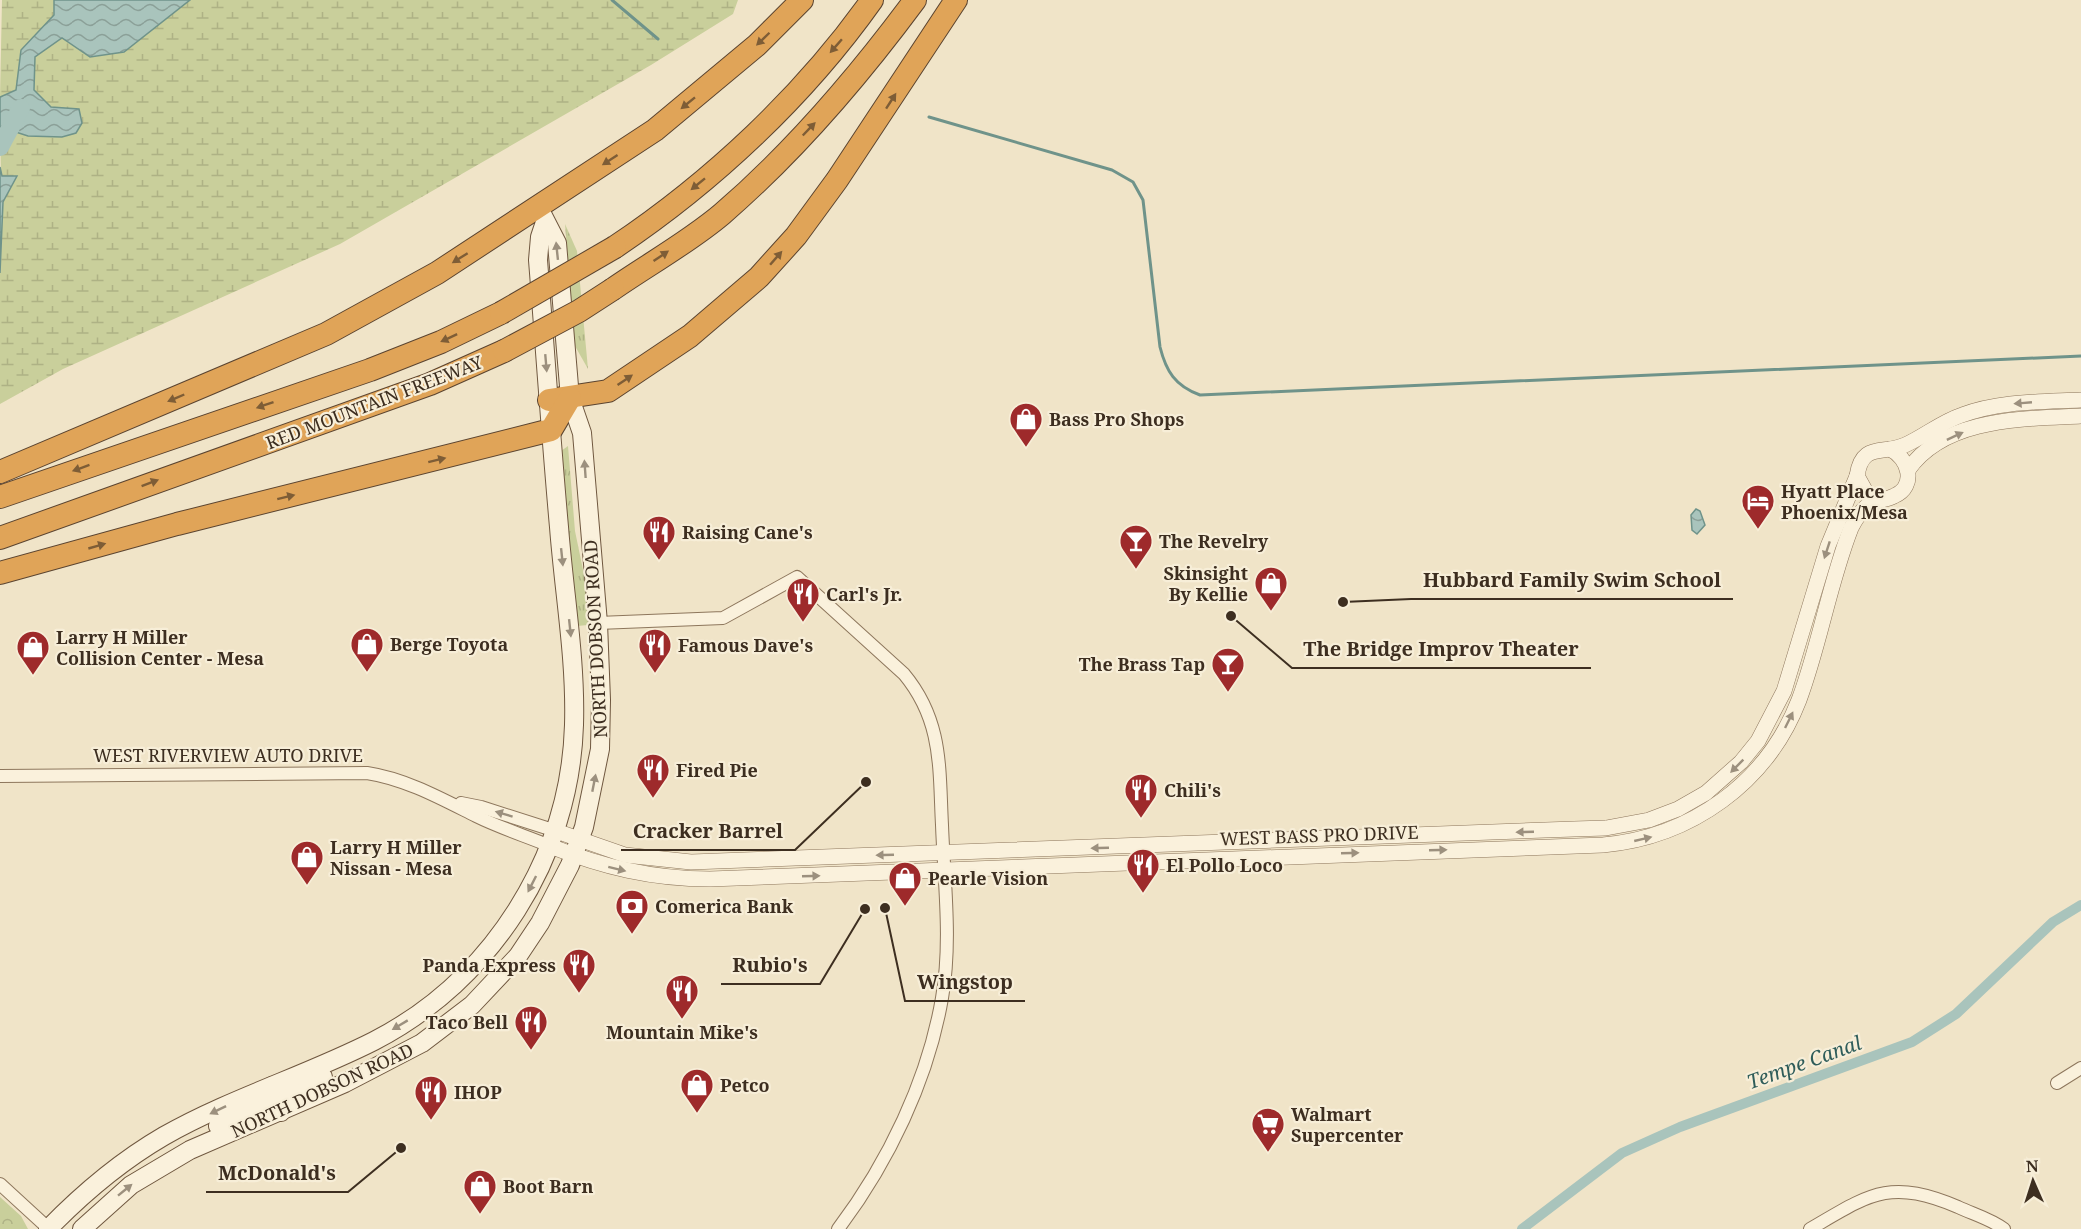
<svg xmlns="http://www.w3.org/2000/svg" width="2081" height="1229" viewBox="0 0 2081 1229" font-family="'Noto Serif',serif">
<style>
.grass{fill:url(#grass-tufts)}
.forest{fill:url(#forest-crowns)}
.wetland{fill:url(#wetland-marsh)}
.water{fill:url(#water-waves);stroke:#6f938a;stroke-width:1.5}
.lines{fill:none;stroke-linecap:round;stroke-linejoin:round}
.stream{stroke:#6f938a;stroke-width:3}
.canal{stroke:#a9c4bc;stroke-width:10}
.river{stroke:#a9c4bc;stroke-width:18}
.minor-casing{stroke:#8d765c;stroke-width:14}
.tertiary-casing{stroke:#8d765c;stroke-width:16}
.secondary-casing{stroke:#6f573f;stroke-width:20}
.motorway-casing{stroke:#5b4430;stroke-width:24}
.minor{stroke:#faf1dc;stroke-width:12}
.tertiary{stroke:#faf1dc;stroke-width:15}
.secondary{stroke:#faf1dc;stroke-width:18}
.motorway{stroke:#e0a458;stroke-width:22}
.motorway-bridge-casing{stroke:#5b4430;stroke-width:24;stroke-linecap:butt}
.motorway-bridge{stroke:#e0a458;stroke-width:22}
.oneway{fill:#7e5d36}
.oneway2{fill:#9c907e}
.labels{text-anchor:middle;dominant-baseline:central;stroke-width:4.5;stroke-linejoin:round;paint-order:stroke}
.street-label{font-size:18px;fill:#3d2e20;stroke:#f7eed8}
.poi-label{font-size:18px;font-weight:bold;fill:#3d2e20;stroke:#f7eed8;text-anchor:start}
.water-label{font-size:20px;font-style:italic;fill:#2f5d5a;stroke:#f7eed8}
.leader{fill:none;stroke:#3d2e20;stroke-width:2}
.callout-dot{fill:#3d2e20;stroke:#f7eed8;stroke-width:2}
.callout-label{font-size:20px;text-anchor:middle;font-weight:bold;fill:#3d2e20;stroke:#f7eed8;stroke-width:4.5;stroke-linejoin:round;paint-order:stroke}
</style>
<defs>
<pattern id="grass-tufts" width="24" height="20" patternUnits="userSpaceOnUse" patternTransform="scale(1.5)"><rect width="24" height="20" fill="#c9cf9b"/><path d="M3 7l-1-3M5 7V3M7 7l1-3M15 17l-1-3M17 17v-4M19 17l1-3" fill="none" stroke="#aeb285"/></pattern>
<pattern id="forest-crowns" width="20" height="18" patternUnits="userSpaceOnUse" patternTransform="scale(1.5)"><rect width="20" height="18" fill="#c9cf9b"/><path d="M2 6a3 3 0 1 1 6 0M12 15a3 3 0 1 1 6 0" fill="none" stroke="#aeb285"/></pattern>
<pattern id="wetland-marsh" width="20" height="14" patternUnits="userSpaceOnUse" patternTransform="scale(1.5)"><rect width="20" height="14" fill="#c9cf9b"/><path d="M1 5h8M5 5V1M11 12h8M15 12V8" fill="none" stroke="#aeb285"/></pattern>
<pattern id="water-waves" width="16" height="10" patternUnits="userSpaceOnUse" patternTransform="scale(1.5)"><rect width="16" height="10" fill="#a9c4bc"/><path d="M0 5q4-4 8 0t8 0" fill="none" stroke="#8ba098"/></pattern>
</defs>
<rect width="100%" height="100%" fill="#f0e4c8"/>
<g class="grass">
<polygon points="565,224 577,251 588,369 575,346"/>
<polygon points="568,446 575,531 588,594 588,625 577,626 561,451"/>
</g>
<polygon class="forest" points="0,1197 21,1216 28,1229 0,1229"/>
<g class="wetland">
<polygon points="2,0 54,0 54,15 21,50 16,90 0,97"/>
<polygon points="190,0 738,0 733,14 651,65 340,244 63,369 0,404 0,273 3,202 17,176 1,176 0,127 28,136 51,107 34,90 35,57 62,38 90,57 124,52"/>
</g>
<g class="water">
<polygon points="54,0 190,0 124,52 90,57 62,38 35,57 34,90 51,107 79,109 82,123 76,133 62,137 28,136 0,127 0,97 16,90 21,50 54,15"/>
<polygon points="0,167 2,176 17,176 3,202 0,273"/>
<polygon points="1696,509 1700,511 1705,525 1697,534 1692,530 1691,515"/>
</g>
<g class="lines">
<g class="stream">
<polyline points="612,0 658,39"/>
<path d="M929,117L1112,170L1133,182L1143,200L1160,347C1166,371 1175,386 1200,395L2081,356"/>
</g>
<polyline class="canal" points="1522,1229 1622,1153 1680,1127 1912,1042 1956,1014 2053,922 2081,905"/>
<polyline class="river" points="0,147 21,108"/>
<g class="minor-casing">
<g id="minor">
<path d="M598,623L723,618L797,577L904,674C943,721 939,768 942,825C944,881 952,942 942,998C928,1080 888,1163 838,1229"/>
<path d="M0,776L367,773C406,779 442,799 476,816C500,828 526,836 550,846"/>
<polyline points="461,803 481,807 556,831"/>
<polyline points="2057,1083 2081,1068"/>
<polyline points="0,1184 49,1229"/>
<path d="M1810,1229C1870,1194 1889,1178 1958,1207C1973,1214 1991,1219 2004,1229"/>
</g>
</g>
<g class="tertiary-casing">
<g id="tertiary">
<path d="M1908,470C1945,417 2024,419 2081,416"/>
<path d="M1880,499L1867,494L1857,476C1862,442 1882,455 1905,445C1925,436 1941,422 1962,415C2000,401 2041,402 2081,400"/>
<polyline points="556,831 625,855 691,862 1574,829 1606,828 1649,820 1678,809 1706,793 1741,762 1758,741 1784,691 1828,546 1857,476"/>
<path d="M550,846C603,867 652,879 710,879L1603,845C1691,837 1767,783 1799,700C1820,644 1829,584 1851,528C1855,520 1860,512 1867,506C1876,499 1884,501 1894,496C1917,486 1909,458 1890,449"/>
</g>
</g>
<g class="secondary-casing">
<g id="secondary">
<polyline points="281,1112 284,1096 323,1077"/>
<path d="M218,1126C239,1116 267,1111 272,1086"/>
<path d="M48,1229C83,1193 121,1161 164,1136C231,1098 305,1076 374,1041C492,980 570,858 574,725C576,659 564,593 559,527C551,438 545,349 538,260L540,237L545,222"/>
<polyline points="82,1229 131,1185 190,1150 345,1083 422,1043 472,1005 518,956 540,923 570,865 584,827 600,749 601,700 598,623 582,433 570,398 557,243 539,208"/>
</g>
</g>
<g class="motorway-casing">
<g id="motorway">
<path d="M615,247C712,182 804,96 872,0"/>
<path d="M613,289C649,264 689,242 722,214C795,151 858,77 915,0"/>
<polyline points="549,400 608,391 690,336 759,277 796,236 837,180 956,0"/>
<polyline points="0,472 326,334 437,273 655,130 757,45 802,0"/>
<polyline points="0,497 370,370 441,342 501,313"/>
<polyline points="0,538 430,384 504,351"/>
<polyline points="0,573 177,524 551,430 570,398"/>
</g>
</g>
<use href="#minor" class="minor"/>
<use href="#tertiary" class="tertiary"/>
<use href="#secondary" class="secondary"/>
<use href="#motorway" class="motorway"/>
<g class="motorway-bridge-casing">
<g id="motorway-bridge">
<polyline points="501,313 615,247"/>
<polyline points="504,351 579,311 613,289"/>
</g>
</g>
<use href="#motorway-bridge" class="motorway-bridge"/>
</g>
<defs><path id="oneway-solid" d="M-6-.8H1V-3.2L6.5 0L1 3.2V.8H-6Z" transform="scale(1.5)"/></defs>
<g class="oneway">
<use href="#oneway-solid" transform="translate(763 39) rotate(136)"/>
<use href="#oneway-solid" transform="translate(836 46) rotate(131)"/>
<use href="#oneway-solid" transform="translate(891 101) rotate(-57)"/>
<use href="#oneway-solid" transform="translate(688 103) rotate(141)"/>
<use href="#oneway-solid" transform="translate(809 129) rotate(-46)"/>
<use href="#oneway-solid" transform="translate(610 160) rotate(147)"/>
<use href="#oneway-solid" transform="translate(698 184) rotate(141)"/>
<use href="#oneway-solid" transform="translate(661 256) rotate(-34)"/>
<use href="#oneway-solid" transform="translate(460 258) rotate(148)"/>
<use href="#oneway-solid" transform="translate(776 258) rotate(-49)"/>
<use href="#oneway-solid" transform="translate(449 338) rotate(155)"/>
<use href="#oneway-solid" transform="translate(625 380) rotate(-34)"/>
<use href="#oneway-solid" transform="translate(176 398) rotate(157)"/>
<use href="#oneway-solid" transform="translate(265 405) rotate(161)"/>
<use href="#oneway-solid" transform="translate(437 460) rotate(-14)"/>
<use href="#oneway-solid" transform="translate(81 468) rotate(160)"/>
<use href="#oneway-solid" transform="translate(150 483) rotate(-21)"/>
<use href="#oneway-solid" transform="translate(286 497) rotate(-14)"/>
<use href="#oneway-solid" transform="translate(97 546) rotate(-16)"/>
</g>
<g class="oneway2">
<use href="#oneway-solid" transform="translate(557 251) rotate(-96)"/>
<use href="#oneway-solid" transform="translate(546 363) rotate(85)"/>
<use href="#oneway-solid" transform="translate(2023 403) rotate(175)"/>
<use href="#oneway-solid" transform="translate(1955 436) rotate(-25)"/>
<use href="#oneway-solid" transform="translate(585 469) rotate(-94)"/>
<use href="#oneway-solid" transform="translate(1827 550) rotate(108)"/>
<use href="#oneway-solid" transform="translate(562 557) rotate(84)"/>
<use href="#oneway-solid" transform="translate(570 628) rotate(84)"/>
<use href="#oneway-solid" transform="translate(1789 720) rotate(-64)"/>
<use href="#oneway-solid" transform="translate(1737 766) rotate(135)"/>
<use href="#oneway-solid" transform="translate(594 783) rotate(-79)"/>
<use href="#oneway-solid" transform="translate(504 814) rotate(-163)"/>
<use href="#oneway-solid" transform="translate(1525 832) rotate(178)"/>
<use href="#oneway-solid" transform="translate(1643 839) rotate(-13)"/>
<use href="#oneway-solid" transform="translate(1100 848) rotate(178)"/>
<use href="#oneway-solid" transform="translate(1438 850) rotate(-2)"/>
<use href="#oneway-solid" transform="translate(1350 853) rotate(-2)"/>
<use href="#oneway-solid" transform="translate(885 855) rotate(178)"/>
<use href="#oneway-solid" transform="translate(617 869) rotate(14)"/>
<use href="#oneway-solid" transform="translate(811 876) rotate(-2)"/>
<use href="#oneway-solid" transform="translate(532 884) rotate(117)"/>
<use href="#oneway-solid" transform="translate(400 1025) rotate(149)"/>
<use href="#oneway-solid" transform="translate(218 1110) rotate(154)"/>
<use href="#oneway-solid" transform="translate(125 1190) rotate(-39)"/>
</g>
<defs>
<g id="shop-pin" transform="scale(1.725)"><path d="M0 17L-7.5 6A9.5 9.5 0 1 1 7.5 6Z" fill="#9e2a2b" stroke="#f7eed8"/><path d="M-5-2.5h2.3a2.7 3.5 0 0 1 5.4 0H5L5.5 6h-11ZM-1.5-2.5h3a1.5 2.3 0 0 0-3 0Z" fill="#fff"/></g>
<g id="hotel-pin" transform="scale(1.725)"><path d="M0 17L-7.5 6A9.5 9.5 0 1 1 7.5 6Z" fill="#9e2a2b" stroke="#f7eed8"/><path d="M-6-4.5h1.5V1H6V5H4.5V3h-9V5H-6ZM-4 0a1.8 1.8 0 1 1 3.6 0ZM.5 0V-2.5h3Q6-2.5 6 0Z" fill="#fff"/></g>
<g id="restaurant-pin" transform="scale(1.725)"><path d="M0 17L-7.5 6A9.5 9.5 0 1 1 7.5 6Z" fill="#9e2a2b" stroke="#f7eed8"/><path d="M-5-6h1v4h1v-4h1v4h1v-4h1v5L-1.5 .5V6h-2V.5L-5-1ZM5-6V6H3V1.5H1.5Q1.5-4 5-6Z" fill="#fff"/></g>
<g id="bar-pin" transform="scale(1.725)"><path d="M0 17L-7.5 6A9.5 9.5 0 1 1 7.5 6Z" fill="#9e2a2b" stroke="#f7eed8"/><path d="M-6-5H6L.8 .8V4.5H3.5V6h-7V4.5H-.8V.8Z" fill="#fff"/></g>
<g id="bank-pin" transform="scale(1.725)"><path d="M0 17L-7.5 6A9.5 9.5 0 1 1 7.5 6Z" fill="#9e2a2b" stroke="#f7eed8"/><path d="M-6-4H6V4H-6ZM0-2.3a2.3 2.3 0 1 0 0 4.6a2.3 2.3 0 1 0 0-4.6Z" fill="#fff"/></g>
<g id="supermarket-pin" transform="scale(1.725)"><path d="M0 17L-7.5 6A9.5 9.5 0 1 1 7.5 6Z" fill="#9e2a2b" stroke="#f7eed8"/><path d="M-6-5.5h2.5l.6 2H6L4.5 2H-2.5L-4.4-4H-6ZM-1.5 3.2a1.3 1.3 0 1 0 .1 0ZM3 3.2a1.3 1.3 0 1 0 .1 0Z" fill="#fff"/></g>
</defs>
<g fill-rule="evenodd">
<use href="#shop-pin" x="1026" y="419"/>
<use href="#hotel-pin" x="1758" y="501"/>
<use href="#restaurant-pin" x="659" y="532"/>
<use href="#bar-pin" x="1136" y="541"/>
<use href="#shop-pin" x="1271" y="583"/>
<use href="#restaurant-pin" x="803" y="594"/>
<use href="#shop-pin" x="367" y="644"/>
<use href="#restaurant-pin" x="655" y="645"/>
<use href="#shop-pin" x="33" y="647"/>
<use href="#bar-pin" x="1228" y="664"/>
<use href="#restaurant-pin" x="653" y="770"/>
<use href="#restaurant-pin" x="1141" y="790"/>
<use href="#shop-pin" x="307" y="857"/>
<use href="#restaurant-pin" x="1143" y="865"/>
<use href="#shop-pin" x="905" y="878"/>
<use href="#bank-pin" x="632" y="906"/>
<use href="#restaurant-pin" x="579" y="965"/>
<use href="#restaurant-pin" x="682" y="991"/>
<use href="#restaurant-pin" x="531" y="1022"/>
<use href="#shop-pin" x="697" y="1085"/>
<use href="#restaurant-pin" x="431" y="1092"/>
<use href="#supermarket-pin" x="1268" y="1124"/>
<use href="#shop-pin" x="480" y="1186"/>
</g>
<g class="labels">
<g class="street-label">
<text transform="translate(374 402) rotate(-21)">RED MOUNTAIN FREEWAY</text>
<text transform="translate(595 639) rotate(-93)">NORTH DOBSON ROAD</text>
<text x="228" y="755">WEST RIVERVIEW AUTO DRIVE</text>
<text transform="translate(1319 835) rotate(-2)">WEST BASS PRO DRIVE</text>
<text transform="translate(322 1090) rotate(-25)">NORTH DOBSON ROAD</text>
</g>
<g class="poi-label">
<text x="1049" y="419">Bass Pro Shops</text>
<text x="1781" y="491">Hyatt Place<tspan x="1781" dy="21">Phoenix/Mesa</tspan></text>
<text x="682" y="532">Raising Cane's</text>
<text x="1159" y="541">The Revelry</text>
<text x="1248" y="573" text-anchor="end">Skinsight<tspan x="1248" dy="21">By Kellie</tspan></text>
<text x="826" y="594">Carl's Jr.</text>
<text x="56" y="637">Larry H Miller<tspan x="56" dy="21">Collision Center - Mesa</tspan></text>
<text x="390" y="644">Berge Toyota</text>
<text x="678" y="645">Famous Dave's</text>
<text x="1205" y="664" text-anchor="end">The Brass Tap</text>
<text x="676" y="770">Fired Pie</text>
<text x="1164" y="790">Chili's</text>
<text x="330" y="847">Larry H Miller<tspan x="330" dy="21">Nissan - Mesa</tspan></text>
<text x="1166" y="865">El Pollo Loco</text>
<text x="928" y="878">Pearle Vision</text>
<text x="655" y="906">Comerica Bank</text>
<text x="556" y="965" text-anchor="end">Panda Express</text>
<text x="508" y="1022" text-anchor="end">Taco Bell</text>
<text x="682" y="1032" text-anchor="middle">Mountain Mike's</text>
<text x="720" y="1085">Petco</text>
<text x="454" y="1092">IHOP</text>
<text x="1291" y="1114">Walmart<tspan x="1291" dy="21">Supercenter</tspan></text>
<text x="503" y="1186">Boot Barn</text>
</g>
<g class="water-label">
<text transform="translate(1804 1062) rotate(-20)">Tempe Canal</text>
</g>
</g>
<path class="leader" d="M1343 602L1411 599H1733M1231 616L1292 668H1591M866 782L795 850H621M865 909L820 984H721M885 908L905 1001H1025M401 1148L348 1192H206"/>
<g class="callout-dot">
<circle cx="1343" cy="602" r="6"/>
<circle cx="1231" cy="616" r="6"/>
<circle cx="866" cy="782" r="6"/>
<circle cx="865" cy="909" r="6"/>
<circle cx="885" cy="908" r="6"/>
<circle cx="401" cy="1148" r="6"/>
</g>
<g class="callout-label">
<text x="1572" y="587">Hubbard Family Swim School</text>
<text x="1441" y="656">The Bridge Improv Theater</text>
<text x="708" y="838">Cracker Barrel</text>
<text x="770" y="972">Rubio's</text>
<text x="965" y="989">Wingstop</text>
<text x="277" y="1180">McDonald's</text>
</g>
<g transform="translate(2033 1181) rotate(357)" stroke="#f7eed8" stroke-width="4.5" paint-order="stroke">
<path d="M0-4.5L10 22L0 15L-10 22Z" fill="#3d2e20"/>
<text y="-9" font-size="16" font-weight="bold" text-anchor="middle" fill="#3d2e20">N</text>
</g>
</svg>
